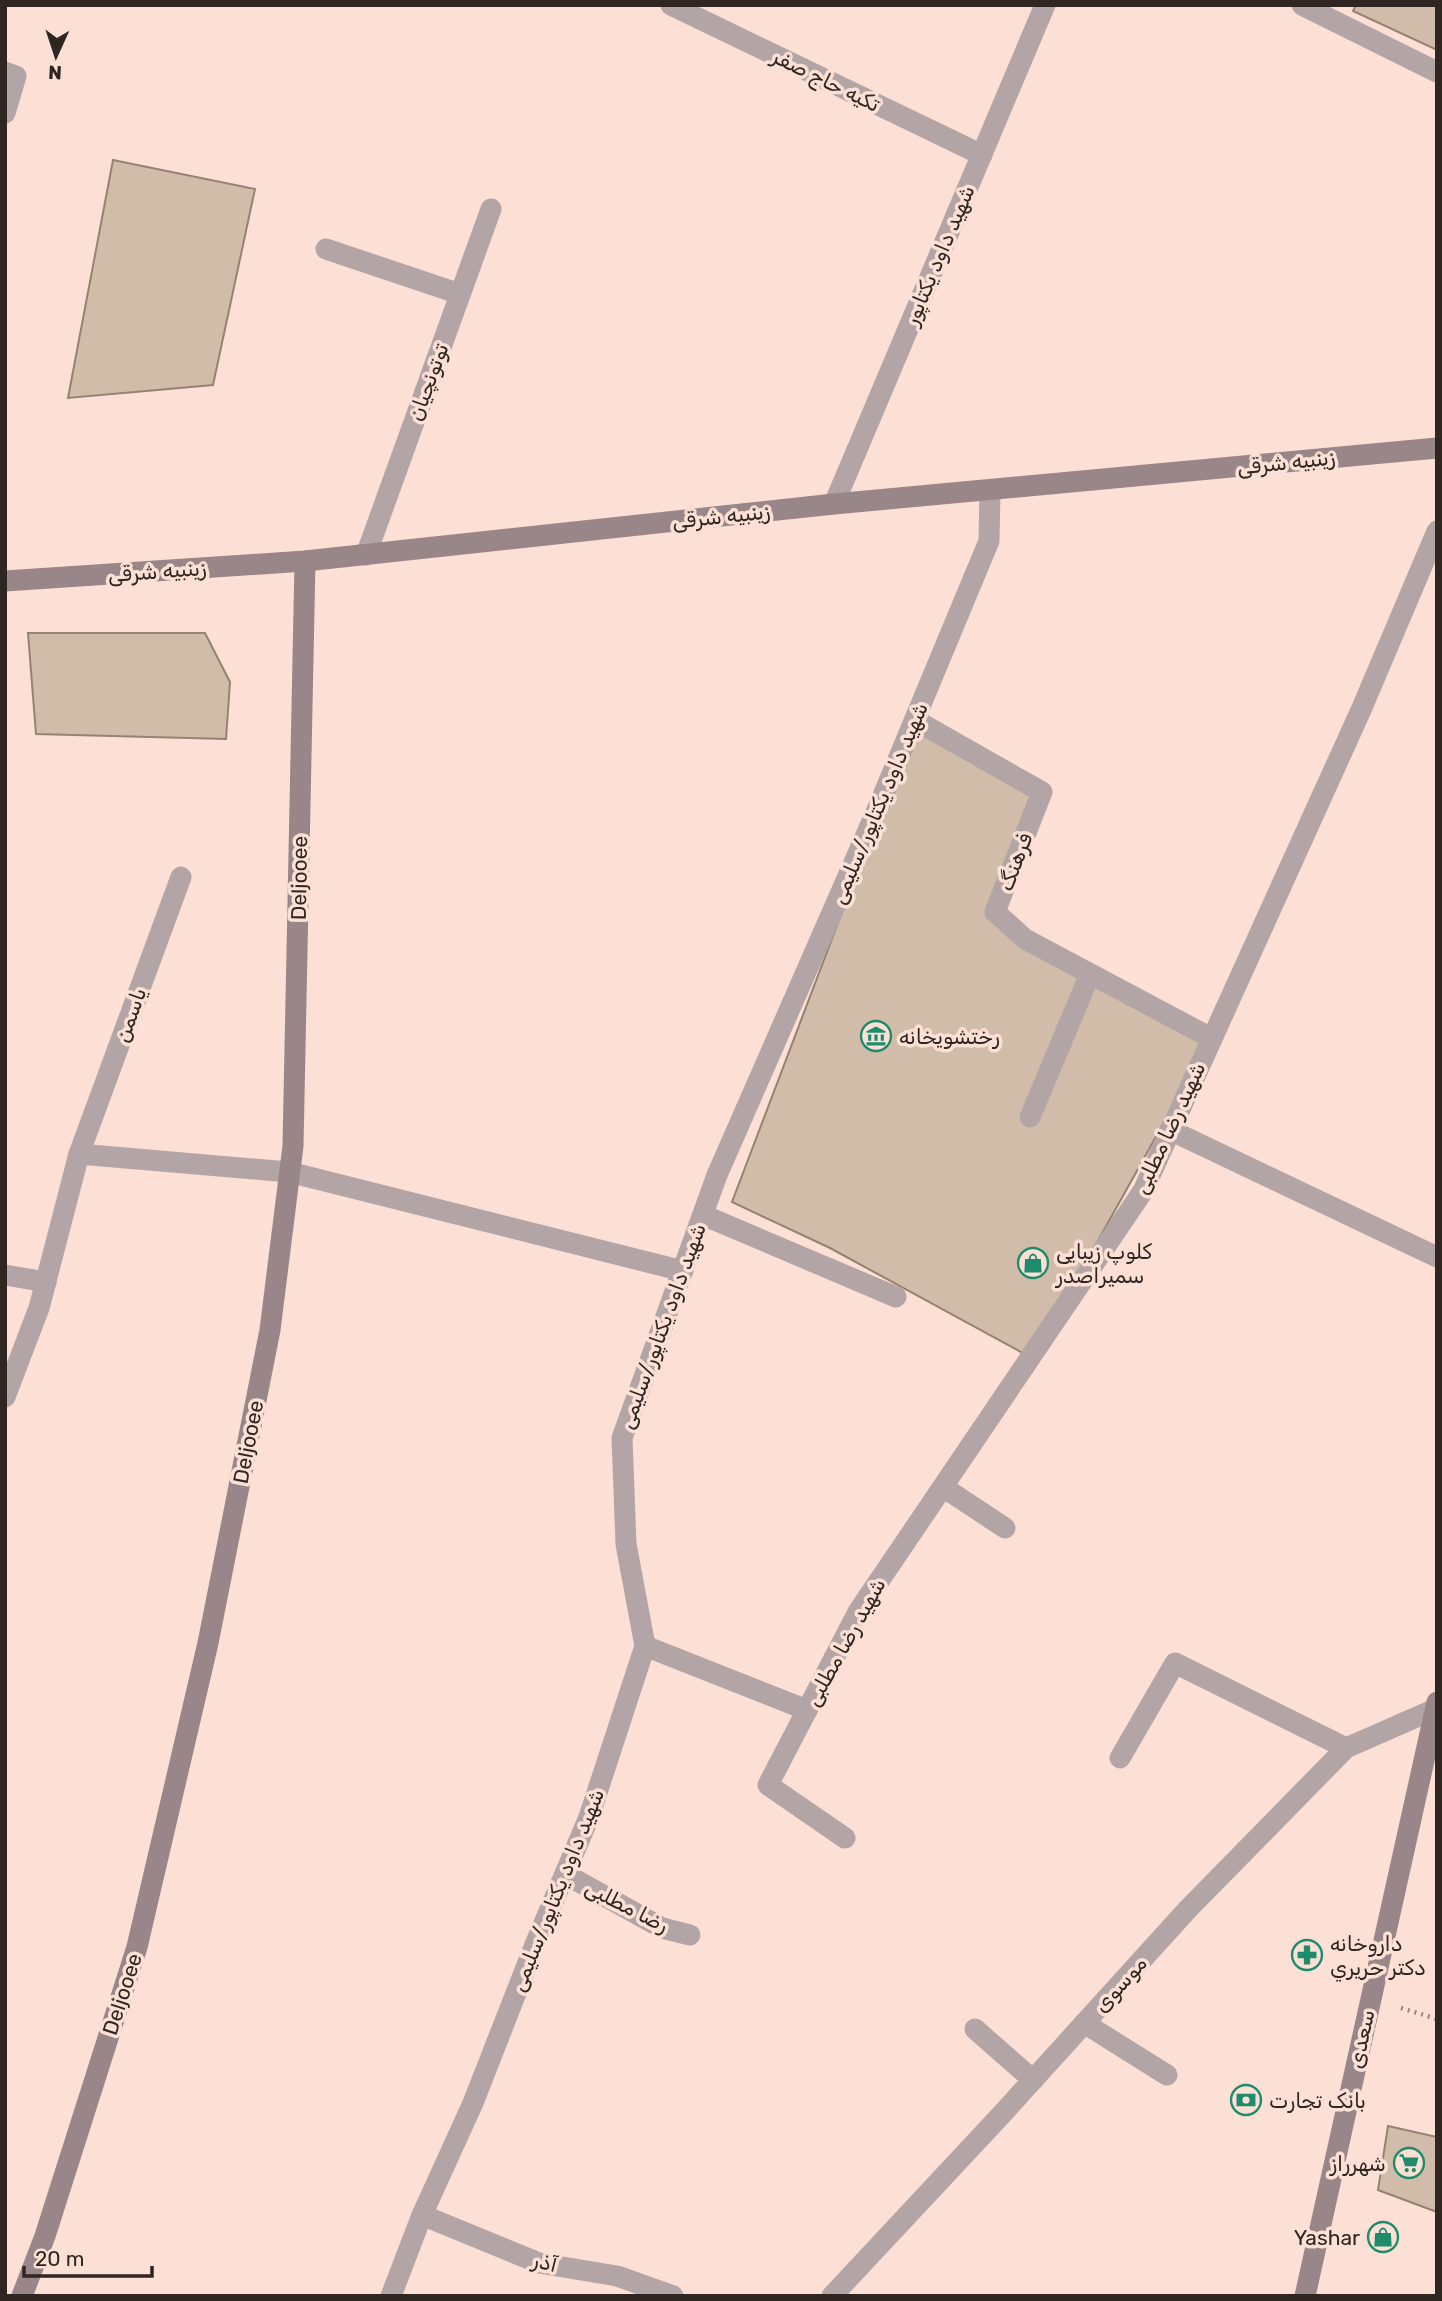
<svg xmlns="http://www.w3.org/2000/svg" width="1442" height="2301" viewBox="0 0 1442 2301" font-family="Rubik,Cairo,sans-serif">
<style>
.building{fill:#d1bca9;stroke:#968271;stroke-width:2}
.lines{fill:none;stroke-linecap:round;stroke-linejoin:round}
.path{stroke:#98847d;stroke-width:4.5;stroke-dasharray:2 5;stroke-linecap:butt}
.minor{stroke:#b3a5a6;stroke-width:21}
.tertiary{stroke:#b3a5a6;stroke-width:21}
.secondary{stroke:#998688;stroke-width:21}
.labels{text-anchor:middle;dominant-baseline:central;stroke-width:7;stroke-linejoin:round;paint-order:stroke}
.street-label{font-size:21px;fill:#2f2521;stroke:#fcdfd5}
.poi-label{font-size:21px;fill:#2f2521;stroke:#fcdfd5;text-anchor:start}
</style>
<rect width="100%" height="100%" fill="#fcdfd5"/>
<g class="building">
<polygon points="1356,5 1437,5 1437,50 1353,11"/>
<polygon points="113,160 255,189 213,385 68,398"/>
<polygon points="28,633 205,633 230,682 226,739 36,734"/>
<polygon points="915,720 1042,792 995,912 1211,1038 1051,1325 1030,1357 830,1248 732,1202"/>
<polygon points="1388,2126 1437,2137 1437,2212 1378,2190"/>
</g>
<g class="lines">
<polyline class="path" points="1401,2008 1437,2019"/>
<g class="minor">
<polyline points="671,5 982,155"/>
<polyline points="1302,5 1437,72"/>
<polyline points="5,72 16,76 5,113"/>
<polyline points="326,249 460,294"/>
<polyline points="366,555 491,209"/>
<polyline points="915,720 1042,792 995,912 1025,939 1211,1038"/>
<polyline points="1030,1117 1090,974"/>
<polyline points="1170,1130 1437,1257"/>
<polyline points="79,1154 181,877"/>
<polyline points="703,1215 896,1297"/>
<polyline points="5,1275 46,1282"/>
<polyline points="5,1397 39,1308 79,1154 289,1172 683,1271"/>
<polyline points="943,1487 1005,1528"/>
<polyline points="645,1646 807,1710"/>
<polyline points="1120,1758 1175,1663 1346,1748"/>
<polyline points="845,1838 768,1785 858,1612 1143,1191 1361,710 1437,531"/>
<polyline points="565,1874 662,1928 690,1935"/>
<polyline points="1084,2023 1167,2075"/>
<polyline points="975,2029 1033,2080"/>
<polyline points="422,2215 539,2263 617,2276 673,2296"/>
<polyline points="391,2296 422,2215 473,2103 536,1942 589,1817 645,1646 626,1544 622,1438 717,1175 877,810 989,541 990,491"/>
<polyline points="832,2296 1003,2113 1188,1909 1346,1748 1435,1709"/>
</g>
<polyline class="tertiary" points="834,504 1045,5"/>
<g class="secondary">
<polyline points="5,581 305,561 834,504 1437,448"/>
<polyline points="22,2296 45,2236 137,1947 208,1643 270,1330 293,1146 305,561"/>
<polyline points="1305,2296 1437,1702"/>
</g>
</g>
<defs>
<g id="museum-ring" transform="scale(1.575)"><circle r="9.5" fill="#fcdfd5" stroke="#1e8c6b" stroke-width="1.5"/><path d="M0-6L6-3V-2H-6V-3ZM-5-1h2V3h-2ZM-1-1h2V3h-2ZM3-1h2V3H3ZM-6 4H6V6H-6Z" fill="#1e8c6b"/></g>
<g id="shop-ring" transform="scale(1.575)"><circle r="9.5" fill="#fcdfd5" stroke="#1e8c6b" stroke-width="1.5"/><path d="M-5-2.5h2.3a2.7 3.5 0 0 1 5.4 0H5L5.5 6h-11ZM-1.5-2.5h3a1.5 2.3 0 0 0-3 0Z" fill="#1e8c6b"/></g>
<g id="pharmacy-ring" transform="scale(1.575)"><circle r="9.5" fill="#fcdfd5" stroke="#1e8c6b" stroke-width="1.5"/><path d="M-2-6h4v4h4v4h-4v4h-4v-4h-4v-4h4Z" fill="#1e8c6b"/></g>
<g id="bank-ring" transform="scale(1.575)"><circle r="9.5" fill="#fcdfd5" stroke="#1e8c6b" stroke-width="1.5"/><path d="M-6-4H6V4H-6ZM0-2.3a2.3 2.3 0 1 0 0 4.6a2.3 2.3 0 1 0 0-4.6Z" fill="#1e8c6b"/></g>
<g id="supermarket-ring" transform="scale(1.575)"><circle r="9.5" fill="#fcdfd5" stroke="#1e8c6b" stroke-width="1.5"/><path d="M-6-5.5h2.5l.6 2H6L4.5 2H-2.5L-4.4-4H-6ZM-1.5 3.2a1.3 1.3 0 1 0 .1 0ZM3 3.2a1.3 1.3 0 1 0 .1 0Z" fill="#1e8c6b"/></g>
</defs>
<g fill-rule="evenodd">
<use href="#museum-ring" x="876" y="1036"/>
<use href="#shop-ring" x="1033" y="1263"/>
<use href="#pharmacy-ring" x="1307" y="1955"/>
<use href="#bank-ring" x="1246" y="2100"/>
<use href="#supermarket-ring" x="1409" y="2163"/>
<use href="#shop-ring" x="1383" y="2237"/>
</g>
<g class="labels">
<g class="street-label">
<text transform="translate(826 80) rotate(26)">تکیه حاج صفر</text>
<text transform="translate(939 255) rotate(-67)">شهید داود یکتاپور</text>
<text transform="translate(428 382) rotate(-70)">توتونچیان</text>
<text transform="translate(1286 462) rotate(-6)">زینبیه شرقی</text>
<text transform="translate(721 516) rotate(-6)">زینبیه شرقی</text>
<text transform="translate(157 571) rotate(-4)">زینبیه شرقی</text>
<text transform="translate(879 803) rotate(-67)">شهید داود یکتاپور/سلیمی</text>
<text transform="translate(1015 862) rotate(-69)">فرهنگ</text>
<text transform="translate(299 878) rotate(-89)">Deljooee</text>
<text transform="translate(130 1015) rotate(-70)">یاسمن</text>
<text transform="translate(1169 1128) rotate(-65)">شهید رضا مطلبی</text>
<text transform="translate(662 1326) rotate(-70)">شهید داود یکتاپور/سلیمی</text>
<text transform="translate(248 1442) rotate(-79)">Deljooee</text>
<text transform="translate(845 1642) rotate(-61)">شهید رضا مطلبی</text>
<text transform="translate(557 1890) rotate(-68)">شهید داود یکتاپور/سلیمی</text>
<text transform="translate(627 1906) rotate(27)">رضا مطلبی</text>
<text transform="translate(1120 1984) rotate(-48)">موسوی</text>
<text transform="translate(122 1994) rotate(-72)">Deljooee</text>
<text transform="translate(1361 2039) rotate(-78)">سعدی</text>
<text transform="translate(545 2262) rotate(14)">آذر</text>
</g>
<g class="poi-label">
<text x="899" y="1036">رختشویخانه</text>
<text x="1056" y="1251">کلوپ زیبایی<tspan x="1056" dy="24">سمیراصدر</tspan></text>
<text x="1330" y="1943">داروخانه<tspan x="1330" dy="24">دكتر حريري</tspan></text>
<text x="1269" y="2100">بانک تجارت</text>
<text x="1386" y="2163" text-anchor="end">شهرراز</text>
<text x="1360" y="2237" text-anchor="end">Yashar</text>
</g>
</g>
<rect width="1442" height="2301" fill="none" stroke="#2f2521" stroke-width="14"/>
<g transform="translate(56 56) rotate(183)" stroke="#fcdfd5" stroke-width="5" paint-order="stroke">
<path d="M0-5L12 26L0 18L-12 26Z" fill="#2f2521"/>
<text y="-10" font-size="19" font-weight="bold" text-anchor="middle" fill="#2f2521">N</text>
</g>
<path d="M24 2266v10h128v-10" fill="none" stroke="#2f2521" stroke-width="3.5"/>
<text x="35" y="2266" font-size="21" fill="#2f2521" stroke="#fcdfd5" stroke-width="5" paint-order="stroke">20 m</text>
</svg>
